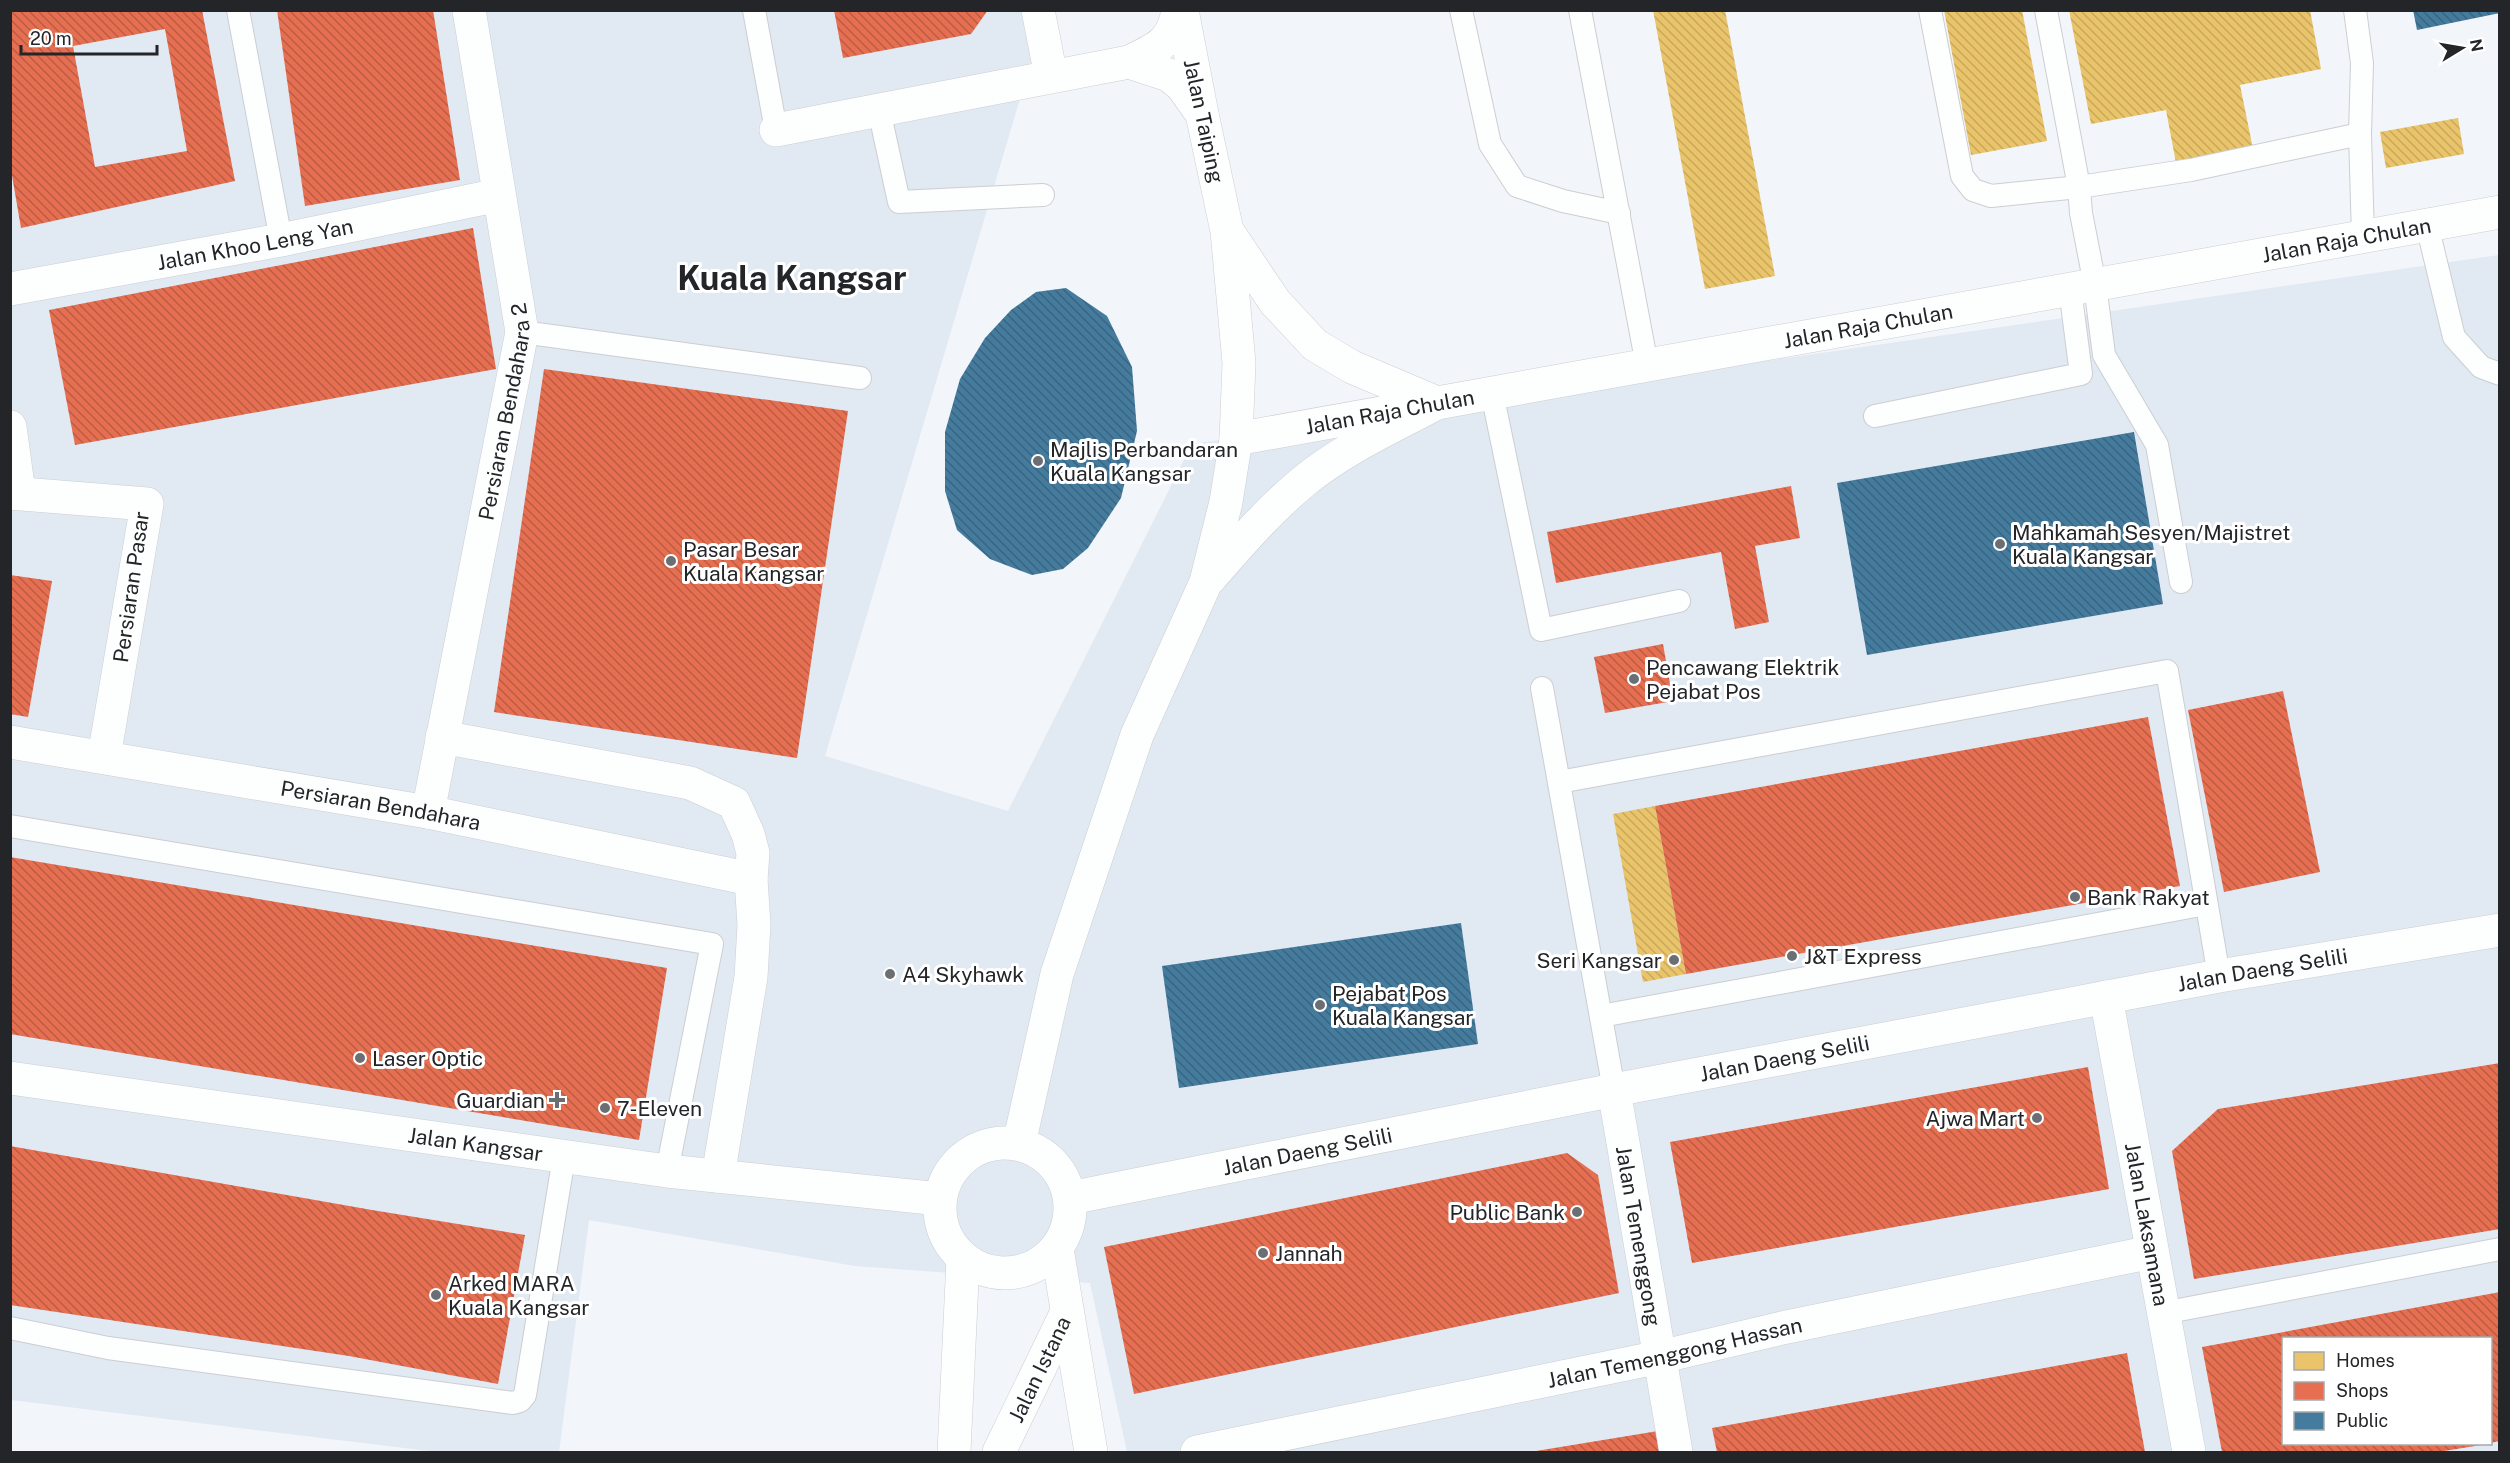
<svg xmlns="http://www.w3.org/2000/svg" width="2510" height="1463" viewBox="0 0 2510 1463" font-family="'Public Sans',sans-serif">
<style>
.built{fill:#e1e9f3;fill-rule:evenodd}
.homes{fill:url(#homes-back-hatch)}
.shops{fill:url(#shops-back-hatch);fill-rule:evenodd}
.public{fill:url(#public-back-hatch)}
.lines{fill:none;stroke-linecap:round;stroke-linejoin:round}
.lane-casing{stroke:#ccced1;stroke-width:24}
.street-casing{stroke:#ccced1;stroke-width:34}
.secondary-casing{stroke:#ccced1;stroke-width:34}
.highway-casing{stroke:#ccced1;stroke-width:34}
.lane{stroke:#fdfefe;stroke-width:22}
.street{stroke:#fdfefe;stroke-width:33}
.secondary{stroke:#fdfefe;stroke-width:33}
.highway{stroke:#fdfefe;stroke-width:33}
.poi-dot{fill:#6b6e72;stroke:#fff;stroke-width:2}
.labels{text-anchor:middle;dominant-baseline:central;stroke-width:6;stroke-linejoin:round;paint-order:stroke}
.street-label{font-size:21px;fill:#232528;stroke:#fff}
.poi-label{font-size:21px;fill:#232528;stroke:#fff;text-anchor:start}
.town-label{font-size:33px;font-weight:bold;fill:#232528;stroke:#fff}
</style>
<defs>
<pattern id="homes-back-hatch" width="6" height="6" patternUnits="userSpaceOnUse" patternTransform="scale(1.5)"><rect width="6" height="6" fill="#e9c46a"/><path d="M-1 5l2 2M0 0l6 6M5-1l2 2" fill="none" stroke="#c8a85c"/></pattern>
<pattern id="shops-back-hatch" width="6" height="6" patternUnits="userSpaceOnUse" patternTransform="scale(1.5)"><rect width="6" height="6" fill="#e76f51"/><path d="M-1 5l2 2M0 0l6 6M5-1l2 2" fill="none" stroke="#bb5b43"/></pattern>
<pattern id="public-back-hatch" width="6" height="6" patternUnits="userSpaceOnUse" patternTransform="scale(1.5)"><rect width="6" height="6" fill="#457b9d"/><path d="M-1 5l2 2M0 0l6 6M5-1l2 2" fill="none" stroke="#396580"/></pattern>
</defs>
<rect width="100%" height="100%" fill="#f2f5fa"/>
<path class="built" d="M11,11H1046L825,756L1008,811L1192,444L2499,255V1452H1127L1090,1283L855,1266L589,1220L559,1452H437L11,1400ZM2284,1338H2490V1444H2284Z"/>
<g class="homes">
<polygon points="1653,10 1725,10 1775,276 1705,289"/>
<polygon points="1944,10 2022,10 2047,141 1971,155"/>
<polygon points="2069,10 2310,10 2321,69 2240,85 2253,149 2176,163 2166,110 2091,124"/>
<polygon points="2458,118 2464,154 2386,168 2380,132"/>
<polygon points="1655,806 1686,974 1643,982 1613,814"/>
</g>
<g class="shops">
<path d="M10,10H202L235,181L21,228L10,164ZM165,29L187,151L95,167L73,46Z"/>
<polygon points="277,10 433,10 460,180 305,206"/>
<polygon points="834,10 988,10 971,34 843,58"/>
<polygon points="473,228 496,369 75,445 49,310"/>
<polygon points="544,369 848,411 797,758 494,712"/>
<polygon points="1791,486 1800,538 1755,546 1769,622 1735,629 1721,552 1556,583 1547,532"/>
<polygon points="10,575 52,581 28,717 10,714"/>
<polygon points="1663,644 1673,701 1605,713 1594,657"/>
<polygon points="2283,691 2320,872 2224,892 2188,710"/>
<polygon points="2148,717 2180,886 1686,974 1655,806"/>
<polygon points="10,857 667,968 639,1140 10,1034"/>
<polygon points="2500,1063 2500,1229 2194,1279 2172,1151 2218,1109"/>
<polygon points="2088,1067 2109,1189 1692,1263 1670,1142"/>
<polygon points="10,1146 372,1210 525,1235 498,1384 349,1356 10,1305"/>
<polygon points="1567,1153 1598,1175 1619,1293 1134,1394 1104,1247"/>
<polygon points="2500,1292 2500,1441 2490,1443 2490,1338 2284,1338 2284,1444 2481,1445 2438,1452 2222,1452 2202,1347"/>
<polygon points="2127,1353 2145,1452 1717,1452 1712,1428"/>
<polygon points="1658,1431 1662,1452 1536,1452 1536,1451"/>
</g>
<g class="public">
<polygon points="2413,10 2500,10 2500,13 2417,30"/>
<polygon points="1066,288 1107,316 1132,367 1137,431 1121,498 1088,548 1063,569 1032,575 990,559 957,530 945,491 945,432 960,379 985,338 1011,310 1036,292"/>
<polygon points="2134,432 2163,604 1867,655 1837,483"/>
<polygon points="1461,923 1478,1044 1179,1088 1162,966"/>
</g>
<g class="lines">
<g class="lane-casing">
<g id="lane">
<polyline points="238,10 281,240"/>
<polyline points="754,10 776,130"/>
<polyline points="1461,10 1490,144 1517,186 1563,201 1619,213"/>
<polyline points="1580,10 1647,365"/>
<polyline points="1930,10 1962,176 1973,190 1991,196 2079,187 2046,10"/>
<polyline points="2355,10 2362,63 2360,134"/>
<polyline points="879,110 899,202 1043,195"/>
<polyline points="2427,225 2454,337 2481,367 2500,374"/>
<polyline points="522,332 860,378"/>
<polyline points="1492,393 1541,630 1679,601"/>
<polyline points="1875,416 2081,374 2070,289"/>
<polyline points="2181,582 2157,445 2104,355 2095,285 2081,213 2079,187 2191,170 2360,134 2363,237"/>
<polyline points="1542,688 1614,1090"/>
<polyline points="1559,782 2167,671 2219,976"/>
<polyline points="10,826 712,944 667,1171"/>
<polyline points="1601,1016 2206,904"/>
<polyline points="2163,1313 2500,1249"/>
<polyline points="10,1328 108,1348 513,1403 520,1401 525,1395 564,1157"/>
</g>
</g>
<g class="street-casing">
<g id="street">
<polyline points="1038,10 1051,76"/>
<polyline points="1129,62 1169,75 1182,86 1202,114"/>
<path d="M776,130L1129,62C1156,49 1173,43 1178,10"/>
<path id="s1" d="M10,289L281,240L499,195"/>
<polyline points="10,427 19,493"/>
<polyline points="10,493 147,504 104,757"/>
<polyline points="442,737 690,783 734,803 748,834 753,853 751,879 754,925 751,977 718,1176"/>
<path id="s2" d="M10,742L428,812L751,879"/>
<path id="s3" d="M428,812L522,332L469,10"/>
<path id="s4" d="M1614,1090L1676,1452"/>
<path id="s5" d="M1197,1452L1660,1357L1782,1328L2152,1252"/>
</g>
</g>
<g class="secondary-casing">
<g id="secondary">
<path id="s6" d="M1236,439L2500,212"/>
<path id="s7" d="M2106,997L2189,1452"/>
<path id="s8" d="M10,1078L667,1171L940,1199"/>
<polyline points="1057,1249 1091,1452"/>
<polyline points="954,1452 963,1259"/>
<path id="s9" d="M999,1452L1067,1312"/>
</g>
</g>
<g class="highway-casing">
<g id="highway">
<polyline points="1228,232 1275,302 1315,345 1352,367 1437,403"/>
<path d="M1210,578C1240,544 1268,511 1303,482C1343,449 1392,427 1437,403"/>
<circle cx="1005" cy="1208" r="65"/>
<polyline points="1019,1144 1057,974 1137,735 1206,582 1226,502 1236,439 1239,363 1227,231 1202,114 1182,10"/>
<path id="s10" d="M1070,1198L1614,1090L2219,976L2500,930"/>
</g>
</g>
<use href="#lane" class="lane"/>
<use href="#street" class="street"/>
<use href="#secondary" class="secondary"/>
<use href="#highway" class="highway"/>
</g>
<g class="poi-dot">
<circle cx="1038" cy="461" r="6"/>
<circle cx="2000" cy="544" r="6"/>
<circle cx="671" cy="561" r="6"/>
<circle cx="1634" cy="679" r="6"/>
<circle cx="2075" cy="897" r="6"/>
<circle cx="1792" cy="956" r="6"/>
<circle cx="1674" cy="960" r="6"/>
<circle cx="890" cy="974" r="6"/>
<circle cx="1320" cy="1005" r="6"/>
<circle cx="360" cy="1058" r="6"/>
<path d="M554 1091h6v6h6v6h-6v6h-6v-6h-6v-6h6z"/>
<circle cx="605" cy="1108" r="6"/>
<circle cx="2037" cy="1118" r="6"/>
<circle cx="1577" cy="1212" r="6"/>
<circle cx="1263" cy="1253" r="6"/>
<circle cx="436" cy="1295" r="6"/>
</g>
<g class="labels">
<g class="street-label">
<text transform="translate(1204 121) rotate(78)">Jalan Taiping</text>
<text stroke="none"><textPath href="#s6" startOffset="1128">Jalan Raja Chulan</textPath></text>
<text stroke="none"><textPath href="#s1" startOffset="249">Jalan Khoo Leng Yan</textPath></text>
<text stroke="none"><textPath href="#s6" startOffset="642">Jalan Raja Chulan</textPath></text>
<text stroke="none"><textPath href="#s6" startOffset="156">Jalan Raja Chulan</textPath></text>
<text stroke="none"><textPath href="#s3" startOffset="408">Persiaran Bendahara 2</textPath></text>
<text transform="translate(131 587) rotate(-82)">Persiaran Pasar</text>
<text stroke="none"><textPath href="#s2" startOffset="376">Persiaran Bendahara</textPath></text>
<text stroke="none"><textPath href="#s10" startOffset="1214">Jalan Daeng Selili</textPath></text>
<text stroke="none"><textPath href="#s10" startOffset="728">Jalan Daeng Selili</textPath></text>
<text stroke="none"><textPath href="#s8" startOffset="470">Jalan Kangsar</textPath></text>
<text stroke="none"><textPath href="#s10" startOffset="242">Jalan Daeng Selili</textPath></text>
<text stroke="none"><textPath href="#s7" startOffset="231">Jalan Laksamana</textPath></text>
<text stroke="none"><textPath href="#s4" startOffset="148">Jalan Temenggong</textPath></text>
<text stroke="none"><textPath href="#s5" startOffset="488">Jalan Temenggong Hassan</textPath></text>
<text stroke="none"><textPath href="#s9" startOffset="92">Jalan Istana</textPath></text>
</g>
<g class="poi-label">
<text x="1050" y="449">Majlis Perbandaran<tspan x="1050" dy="24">Kuala Kangsar</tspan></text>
<text x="2012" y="532">Mahkamah Sesyen/Majistret<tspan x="2012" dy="24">Kuala Kangsar</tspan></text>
<text x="683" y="549">Pasar Besar<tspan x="683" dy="24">Kuala Kangsar</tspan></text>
<text x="1646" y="667">Pencawang Elektrik<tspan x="1646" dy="24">Pejabat Pos</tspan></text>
<text x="2087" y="897">Bank Rakyat</text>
<text x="1804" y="956">J&amp;T Express</text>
<text x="1662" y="960" text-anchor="end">Seri Kangsar</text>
<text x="902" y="974">A4 Skyhawk</text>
<text x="1332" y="993">Pejabat Pos<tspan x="1332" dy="24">Kuala Kangsar</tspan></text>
<text x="372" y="1058">Laser Optic</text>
<text x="545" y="1100" text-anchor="end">Guardian</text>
<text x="617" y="1108">7-Eleven</text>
<text x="2025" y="1118" text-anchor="end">Ajwa Mart</text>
<text x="1565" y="1212" text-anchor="end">Public Bank</text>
<text x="1275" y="1253">Jannah</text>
<text x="448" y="1283">Arked MARA<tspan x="448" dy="24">Kuala Kangsar</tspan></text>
</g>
<g class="town-label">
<text x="792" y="278">Kuala Kangsar</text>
</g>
</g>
<rect width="2510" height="1463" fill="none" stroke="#232528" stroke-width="24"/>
<rect x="2282" y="1337" width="210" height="108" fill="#ffffff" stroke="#a7a8a9" stroke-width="1.5"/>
<rect x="2294" y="1352" width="30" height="18" fill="#e9c46a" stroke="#a7a8a9" stroke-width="1.5"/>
<text x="2336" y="1367" font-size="18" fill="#232528">Homes</text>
<rect x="2294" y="1382" width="30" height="18" fill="#e76f51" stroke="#a7a8a9" stroke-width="1.5"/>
<text x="2336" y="1397" font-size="18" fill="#232528">Shops</text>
<rect x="2294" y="1412" width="30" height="18" fill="#457b9d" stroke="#a7a8a9" stroke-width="1.5"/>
<text x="2336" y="1427" font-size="18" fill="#232528">Public</text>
<g transform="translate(2462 48) rotate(79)" stroke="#ffffff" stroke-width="4.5" paint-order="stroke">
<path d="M0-4.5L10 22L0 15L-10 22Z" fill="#232528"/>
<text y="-9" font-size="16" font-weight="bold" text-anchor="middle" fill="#232528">N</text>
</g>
<path d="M21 45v9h136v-9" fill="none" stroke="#232528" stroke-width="3"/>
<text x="30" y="45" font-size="18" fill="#232528" stroke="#ffffff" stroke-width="4.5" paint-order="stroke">20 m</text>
</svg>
